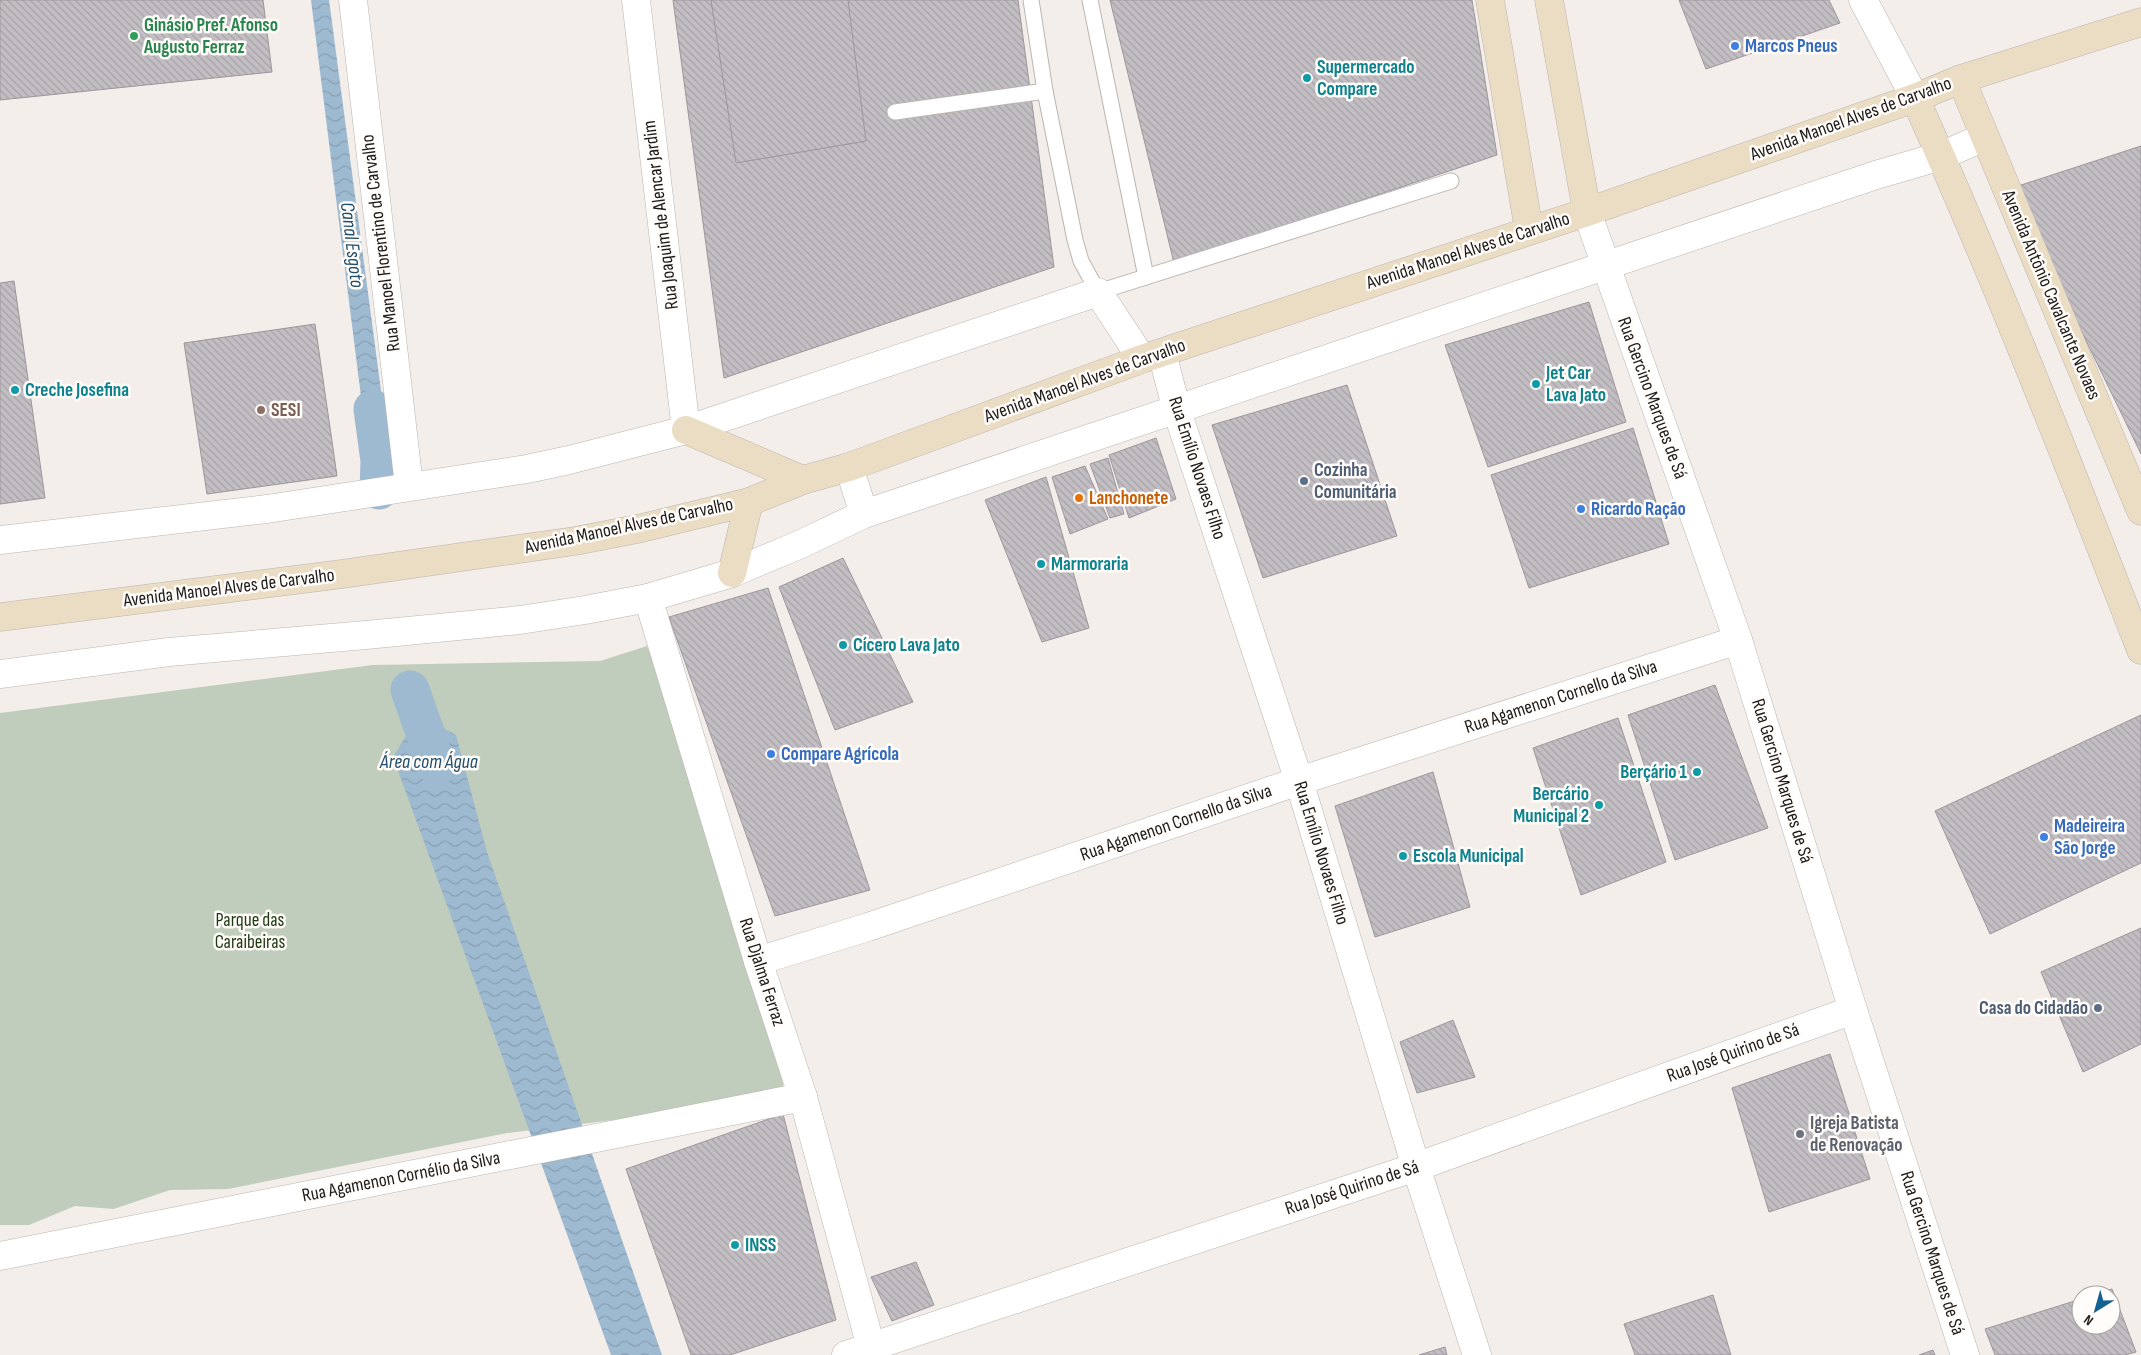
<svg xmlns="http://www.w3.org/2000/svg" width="2141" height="1355" viewBox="0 0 2141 1355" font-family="'Sofia Sans Condensed',sans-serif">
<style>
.park{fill:#c0cdbc}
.water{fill:url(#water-waves)}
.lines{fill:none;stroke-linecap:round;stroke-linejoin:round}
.canal{stroke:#9ebad1;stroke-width:39}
.building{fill:url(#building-back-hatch);stroke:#9b979c}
.lane-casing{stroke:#bbb5b1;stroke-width:17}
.street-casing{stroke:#bbb5b1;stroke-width:29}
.secondary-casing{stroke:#bbb5b1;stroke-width:29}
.lane{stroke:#fff;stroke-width:15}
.street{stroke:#fff;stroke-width:28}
.secondary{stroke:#ebdcc4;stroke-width:28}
.leisure-dot{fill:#2e9e5b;stroke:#fffcf9;stroke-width:2}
.shop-dot{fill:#3f7fe0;stroke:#fffcf9;stroke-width:2}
.culture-dot{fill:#0f9aa8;stroke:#fffcf9;stroke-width:2}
.education-dot{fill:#8d6e63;stroke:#fffcf9;stroke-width:2}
.service-dot{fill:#5c6f8a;stroke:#fffcf9;stroke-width:2}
.food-dot{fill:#e8710a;stroke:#fffcf9;stroke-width:2}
.worship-dot{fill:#6b7280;stroke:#fffcf9;stroke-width:2}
.labels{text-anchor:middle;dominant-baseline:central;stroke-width:5;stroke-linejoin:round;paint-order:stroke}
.leisure-label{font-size:19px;font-weight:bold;fill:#27864d;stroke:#fffcf9;text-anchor:start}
.shop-label{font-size:19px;font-weight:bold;fill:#366cbe;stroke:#fffcf9;text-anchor:start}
.culture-label{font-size:19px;font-weight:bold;fill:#0d838f;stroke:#fffcf9;text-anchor:start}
.street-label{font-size:19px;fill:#1d1b1a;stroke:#fffcf9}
.education-label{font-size:19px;font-weight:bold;fill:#785e54;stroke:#fffcf9;text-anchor:start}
.service-label{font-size:19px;font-weight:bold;fill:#4e5e75;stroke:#fffcf9;text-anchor:start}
.food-label{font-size:19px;font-weight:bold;fill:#c56008;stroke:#fffcf9;text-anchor:start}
.park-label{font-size:19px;fill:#1b3911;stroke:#fffcf9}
.worship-label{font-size:19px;font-weight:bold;fill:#5b616d;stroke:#fffcf9;text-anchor:start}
.water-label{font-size:20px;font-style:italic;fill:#1f4d6d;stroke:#fffcf9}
</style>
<defs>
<pattern id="water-waves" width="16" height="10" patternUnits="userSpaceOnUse" patternTransform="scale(1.25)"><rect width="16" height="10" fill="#9ebad1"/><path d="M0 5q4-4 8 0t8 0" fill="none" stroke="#889fb3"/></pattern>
<pattern id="building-back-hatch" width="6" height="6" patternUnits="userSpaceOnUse" patternTransform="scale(1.25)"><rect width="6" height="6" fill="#c2bec3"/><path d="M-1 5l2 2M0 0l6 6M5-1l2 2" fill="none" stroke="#a6a3a7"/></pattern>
</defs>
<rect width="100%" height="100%" fill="#f3eee9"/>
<polygon class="park" points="647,646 673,711 770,984 785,1099 507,1133 228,1189 170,1190 114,1209 75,1206 29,1225 0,1225 0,713 373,665 600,661"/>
<g class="water">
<polygon points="311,0 329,0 390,458 380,461 369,460"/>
<polygon points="419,715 456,735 487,852 662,1355 611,1355 393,757"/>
</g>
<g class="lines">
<g class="canal">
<polyline points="373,409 380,461 379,490"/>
<polyline points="410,690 437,766"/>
</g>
</g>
<g class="building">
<polygon points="0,0 263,0 272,72 0,100"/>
<polygon points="673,0 1018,0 1054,267 724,378"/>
<polygon points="711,0 848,0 866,141 736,163"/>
<polygon points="1110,0 1472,0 1497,155 1174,263"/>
<polygon points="1679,0 1829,0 1840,23 1706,69"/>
<polygon points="2141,146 2141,454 2012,188"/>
<polygon points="14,281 45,498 0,504 0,283"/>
<polygon points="1589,302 1626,422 1488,467 1445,345"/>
<polygon points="315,324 337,476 207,494 184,343"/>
<polygon points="1347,385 1397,536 1263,578 1212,425"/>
<polygon points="1633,428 1669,544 1529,588 1491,475"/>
<polygon points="1156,438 1176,499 1129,518 1109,455"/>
<polygon points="1108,458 1124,514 1110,518 1090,464"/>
<polygon points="1085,466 1108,519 1070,534 1052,477"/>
<polygon points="1046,477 1089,628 1042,642 985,500"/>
<polygon points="843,558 913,702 835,730 779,587"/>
<polygon points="768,588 870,890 775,916 669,617"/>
<polygon points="1715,685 1768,828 1675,860 1628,715"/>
<polygon points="2141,715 2141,863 1990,934 1935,811"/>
<polygon points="1618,718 1666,862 1581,895 1533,748"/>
<polygon points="1433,772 1470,907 1375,937 1335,806"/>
<polygon points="2141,928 2141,1044 2083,1072 2041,972"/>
<polygon points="1453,1020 1475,1077 1417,1093 1400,1042"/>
<polygon points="1830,1054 1870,1179 1769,1212 1732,1088"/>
<polygon points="783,1114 836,1320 730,1355 691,1355 626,1169"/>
<polygon points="916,1262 934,1305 892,1321 871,1277"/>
<polygon points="2112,1289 2136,1352 2125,1355 1995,1355 1985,1329 2081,1299 2081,1325 2111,1325 2111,1295 2092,1295"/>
<polygon points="1713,1295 1731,1355 1635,1355 1624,1324"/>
<polygon points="1445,1347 1447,1355 1419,1355"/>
<polygon points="1933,1350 1935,1355 1919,1355"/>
</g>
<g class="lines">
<g class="lane-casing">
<g id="lane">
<polyline points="1090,0 1146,277"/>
<polyline points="1045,91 1075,240 1081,261 1098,292 1451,181"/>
<polyline points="895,112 1045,91 1031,0"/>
</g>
</g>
<g class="street-casing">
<g id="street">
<polyline points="353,0 409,486"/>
<polyline points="636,0 686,430"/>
<polyline points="1863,0 1915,98"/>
<polyline points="1587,212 1738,640 1853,1010 1965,1355"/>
<polyline points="1162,353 1177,411 1299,781 1416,1167 1477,1355"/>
<polyline points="849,467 864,514"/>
<polyline points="0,540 267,509 527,469 569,460 686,430 1098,292 1142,359"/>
<polyline points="648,598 758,961 803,1097 871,1347"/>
<polyline points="0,674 169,652 366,635 520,620 585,610 648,598 732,573 801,544 864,514 1876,175 1941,156 1984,137"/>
<polyline points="758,961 868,927 1299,781 1738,640"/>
<polyline points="0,1256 803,1097"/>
<polyline points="846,1355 1416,1167 1853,1010"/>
</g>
</g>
<g class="secondary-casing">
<g id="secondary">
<polyline points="1490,0 1529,230"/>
<polyline points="1549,0 1587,212"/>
<polyline points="1961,79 2141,511"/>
<path d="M1915,98C1996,279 2069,465 2141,650"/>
<polyline points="686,430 803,480"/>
<polyline points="732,573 749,502"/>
<polyline points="0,617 342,574 575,541 642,528 749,502 803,480 849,467 1142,359 1587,212 1915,98 1961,79 2141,22"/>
</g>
</g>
<use href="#lane" class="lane"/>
<use href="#street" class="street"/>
<use href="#secondary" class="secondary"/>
</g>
<circle class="leisure-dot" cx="134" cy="36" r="5"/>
<g class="shop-dot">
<circle cx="1735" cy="46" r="5"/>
<circle cx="1581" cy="509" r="5"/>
<circle cx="771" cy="754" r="5"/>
<circle cx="2044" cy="837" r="5"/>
</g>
<g class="culture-dot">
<circle cx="1307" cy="78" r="5"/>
<circle cx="1536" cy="384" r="5"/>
<circle cx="15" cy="390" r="5"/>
<circle cx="1041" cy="564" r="5"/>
<circle cx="843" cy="645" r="5"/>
<circle cx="1697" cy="772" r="5"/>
<circle cx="1599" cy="805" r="5"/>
<circle cx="1403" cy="856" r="5"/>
<circle cx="735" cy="1245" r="5"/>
</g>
<circle class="education-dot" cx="261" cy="410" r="5"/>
<g class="service-dot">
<circle cx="1304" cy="481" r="5"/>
<circle cx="2098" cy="1008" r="5"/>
</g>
<circle class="food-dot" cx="1079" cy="498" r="5"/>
<circle class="worship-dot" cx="1800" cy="1134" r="5"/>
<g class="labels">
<g class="leisure-label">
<text x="144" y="25">Ginásio Pref. Afonso<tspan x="144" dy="22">Augusto Ferraz</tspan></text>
</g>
<g class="shop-label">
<text x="1745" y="46">Marcos Pneus</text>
<text x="1591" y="509">Ricardo Ração</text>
<text x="781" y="754">Compare Agrícola</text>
<text x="2054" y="826">Madeireira<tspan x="2054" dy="22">São Jorge</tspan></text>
</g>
<g class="culture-label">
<text x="1317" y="67">Supermercado<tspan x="1317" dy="22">Compare</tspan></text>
<text x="1546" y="373">Jet Car<tspan x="1546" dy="22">Lava Jato</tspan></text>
<text x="25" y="390">Creche Josefina</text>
<text x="1051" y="564">Marmoraria</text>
<text x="853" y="645">Cícero Lava Jato</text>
<text x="1687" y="772" text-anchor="end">Berçário 1</text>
<text x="1589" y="794" text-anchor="end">Bercário<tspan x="1589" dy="22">Municipal 2</tspan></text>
<text x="1413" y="856">Escola Municipal</text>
<text x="745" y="1245">INSS</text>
</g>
<g class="street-label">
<text transform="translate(1851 119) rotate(-20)">Avenida Manoel Alves de Carvalho</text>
<text transform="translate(661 215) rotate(-97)">Rua Joaquim de Alencar Jardim</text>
<text transform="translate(381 243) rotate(-97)">Rua Manoel Florentino de Carvalho</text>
<text transform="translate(1468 251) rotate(-18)">Avenida Manoel Alves de Carvalho</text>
<text transform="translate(2051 295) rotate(67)">Avenida Antônio Cavalcante Novaes</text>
<text transform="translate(1085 381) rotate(-20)">Avenida Manoel Alves de Carvalho</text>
<text transform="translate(1652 398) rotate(70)">Rua Gercino Marques de Sá</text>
<text transform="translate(1197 468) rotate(72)">Rua Emílio Novaes Filho</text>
<text transform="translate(629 526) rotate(-12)">Avenida Manoel Alves de Carvalho</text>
<text transform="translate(229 588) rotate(-7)">Avenida Manoel Alves de Carvalho</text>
<text transform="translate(1561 697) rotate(-18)">Rua Agamenon Cornello da Silva</text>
<text transform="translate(1782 781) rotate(73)">Rua Gercino Marques de Sá</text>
<text transform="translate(1176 823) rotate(-19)">Rua Agamenon Cornello da Silva</text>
<text transform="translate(1321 853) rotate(73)">Rua Emílio Novaes Filho</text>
<text transform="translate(762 972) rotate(72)">Rua Djalma Ferraz</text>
<text transform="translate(1733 1053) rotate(-20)">Rua José Quirino de Sá</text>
<text transform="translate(401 1177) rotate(-11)">Rua Agamenon Cornélio da Silva</text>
<text transform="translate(1352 1188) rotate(-18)">Rua José Quirino de Sá</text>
<text transform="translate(1932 1253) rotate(72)">Rua Gercino Marques de Sá</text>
</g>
<g class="education-label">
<text x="271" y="410">SESI</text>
</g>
<g class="service-label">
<text x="1314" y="470">Cozinha<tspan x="1314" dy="22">Comunitária</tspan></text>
<text x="2088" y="1008" text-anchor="end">Casa do Cidadão</text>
</g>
<g class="food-label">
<text x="1089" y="498">Lanchonete</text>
</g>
<g class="park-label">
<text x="250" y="920">Parque das<tspan x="250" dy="22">Caraibeiras</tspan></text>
</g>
<g class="worship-label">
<text x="1810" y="1123">Igreja Batista<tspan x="1810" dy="22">de Renovação</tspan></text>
</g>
<g class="water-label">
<text transform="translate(352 245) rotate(83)">Canal Esgoto</text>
<text x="429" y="762">Área com Água</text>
</g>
</g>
<g transform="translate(2096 1310) rotate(217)"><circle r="24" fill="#fffcf9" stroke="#a5a2a0"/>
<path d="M0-4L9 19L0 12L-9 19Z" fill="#146194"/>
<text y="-8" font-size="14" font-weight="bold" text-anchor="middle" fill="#1d1b1a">N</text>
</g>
</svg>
